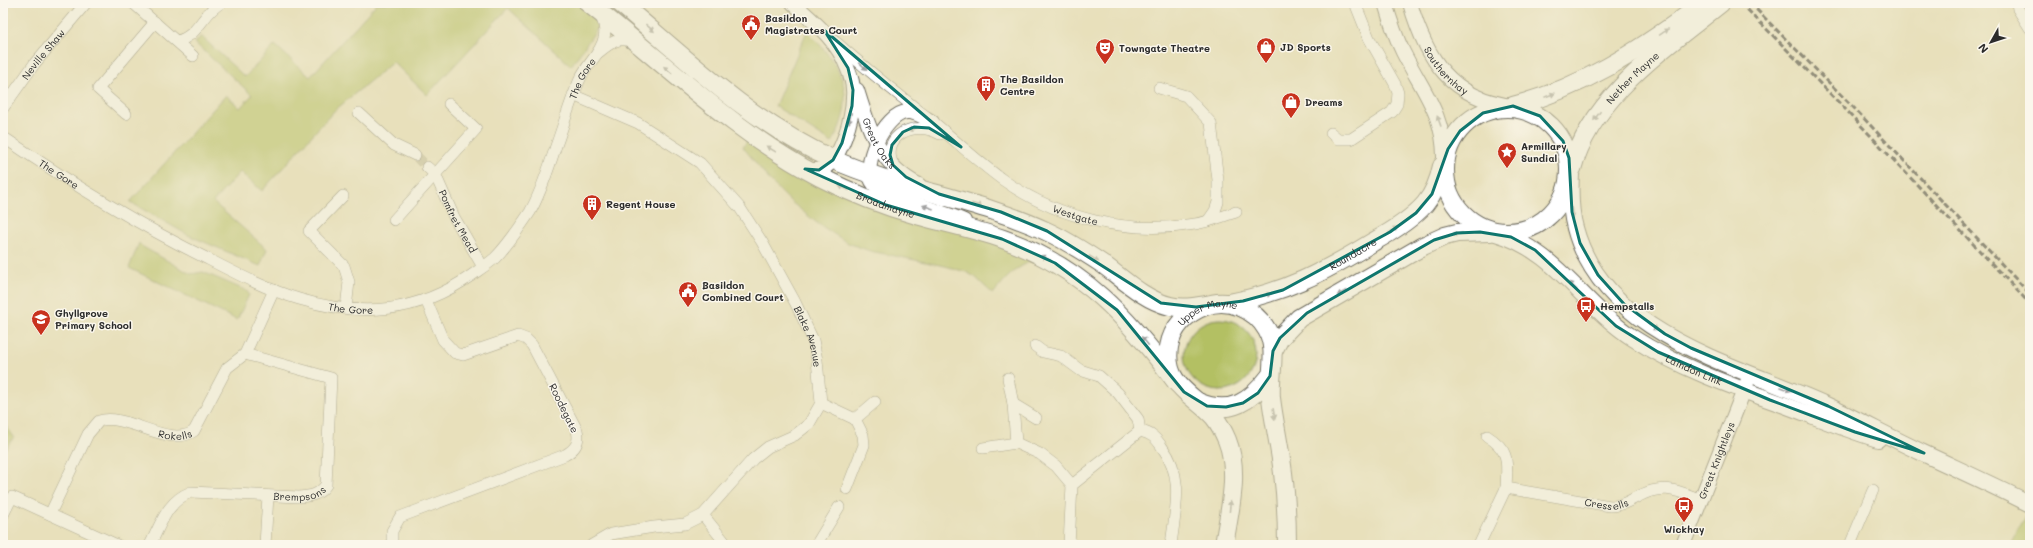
<svg xmlns="http://www.w3.org/2000/svg" width="2033" height="548" viewBox="0 0 2033 548" font-family="Mali,sans-serif">
<style>
.green{fill:#b3c063;stroke:#6f7647}
.lines{fill:none;stroke-linecap:round;stroke-linejoin:round}
.minor-tunnel{stroke:#c2bc9e;stroke-width:11;stroke-dasharray:11 5.5;stroke-linecap:butt}
.minor-casing{stroke:#6d6a5d;stroke-width:12}
.tertiary-casing{stroke:#6d6a5d;stroke-width:16}
.secondary-casing{stroke:#6d6a5d;stroke-width:18}
.primary-casing{stroke:#6d6a5d;stroke-width:20}
.minor{stroke:#fff;stroke-width:11}
.tertiary{stroke:#fff;stroke-width:14}
.secondary{stroke:#fff;stroke-width:16}
.primary{stroke:#fff;stroke-width:18}
.rail{stroke:#2b2b2b;stroke-width:3;stroke-dasharray:6 3;stroke-linecap:butt}
.oneway{fill:#a0a0a0}
.marked{fill:none;stroke:#0f766e;stroke-width:3;stroke-linejoin:round}
.labels{text-anchor:middle;dominant-baseline:central;stroke-width:3;stroke-linejoin:round;paint-order:stroke}
.poi-label{font-size:10px;font-weight:bold;fill:#2b2b2b;stroke:#fbf7ec;text-anchor:start}
.street-label{font-size:10px;fill:#2b2b2b;stroke:#fbf7ec}
</style>
<rect width="100%" height="100%" fill="#fbf7ec"/>
<filter id="ink" filterUnits="userSpaceOnUse"><feTurbulence type="fractalNoise" baseFrequency=".025" numOctaves="2"/><feDisplacementMap in="SourceGraphic" scale="8" xChannelSelector="R" yChannelSelector="G"/><feConvolveMatrix kernelMatrix="1 2 1 2 8 2 1 2 1" color-interpolation-filters="sRGB"/></filter>
<filter id="wash" filterUnits="userSpaceOnUse"><feTurbulence type="fractalNoise" baseFrequency=".012" numOctaves="4" result="noise"/><feDisplacementMap in="SourceGraphic" scale="16" xChannelSelector="R" yChannelSelector="G"/><feGaussianBlur stdDeviation="0.9" result="paint"/><feColorMatrix in="noise" values="0 0 0 0 0 0 0 0 0 0 0 0 0 0 0 0 0 1.4 0 .05"/><feComposite in="paint" operator="in"/></filter>
<g filter="url(#wash)">
<rect width="100%" height="100%" fill="#e8e0bb"/>
<g class="green">
<polygon points="377,3 578,3 595,18 597,29 571,66 508,8 427,95 393,62 334,111 262,191 240,172 213,202 267,249 260,266 188,235 130,202 226,95 240,108 252,95 195,43 201,36 245,77 275,45 310,77"/>
<path d="M807,31C843,67 858,95 832,143L775,106Z"/>
<path d="M749,138L754,142L1037,259C1015,267 1007,277 993,294L975,277L966,272L945,266L870,251L848,243L817,223L790,201L771,182L743,147Z"/>
<polygon points="139,243 143,247 191,274 203,272 247,291 249,295 237,320 129,268"/>
<circle cx="1220" cy="355" r="36"/>
<polygon points="3,422 14,437 3,452"/>
<polygon points="2025,517 2030,521 2030,545 2010,545"/>
</g>
</g>
<g filter="url(#ink)">
<g class="lines">
<polyline class="minor-tunnel" points="415,155 427,167"/>
<g class="minor-casing">
<g id="minor">
<polyline points="133,3 193,56"/>
<polyline points="2017,3 2018,9 2030,28"/>
<path d="M177,41C199,36 203,12 221,3"/>
<path id="s1" d="M837,43C868,71 900,96 933,122C956,141 978,162 1003,180C1058,219 1129,235 1195,224C1209,222 1223,216 1236,212"/>
<path d="M599,52C610,43 619,36 633,42"/>
<polyline points="1159,88 1186,96 1211,123 1218,180 1218,202 1215,211 1208,221"/>
<path id="s2" d="M573,95L638,123L700,163L740,208L762,242L795,302L813,340L817,360L821,403L809,424L795,435L768,447L753,459L703,515L685,524L654,527L611,534L592,545"/>
<path id="s3" d="M3,108L35,63L86,3"/>
<polyline points="359,113 394,145 415,155"/>
<polyline points="126,114 98,89 155,22"/>
<polyline points="1331,133 1338,139 1351,139 1392,112 1397,104 1398,93 1395,84 1369,38 1355,3"/>
<path id="s4" d="M3,137C69,182 136,224 208,259C237,274 268,290 299,299C362,318 418,313 472,275C479,270 488,264 495,258C508,245 520,227 530,212C542,191 549,166 557,143C565,121 571,98 581,77C588,63 601,53 604,38C606,30 604,22 600,15"/>
<path d="M893,165C880,136 914,119 940,134"/>
<path id="s5" d="M427,167L435,174L454,217L483,267"/>
<polyline points="343,196 309,231 344,266 349,282 346,308"/>
<polyline points="394,220 476,129 449,104"/>
<path d="M1035,346L1043,352L1061,356L1080,370L1099,376L1118,393L1138,419L1140,431C1151,433 1156,438 1162,447C1185,477 1175,510 1171,545"/>
<polyline points="1008,378 1013,404"/>
<polyline points="821,403 855,419 863,435 864,445 847,489"/>
<polyline points="855,419 875,402"/>
<path d="M1487,436C1511,451 1507,463 1506,488"/>
<polyline points="1016,443 1013,404 1036,418"/>
<polyline points="983,448 1016,443 1040,454 1056,466 1072,485"/>
<path id="s6" d="M50,514L88,434L99,421C127,412 169,449 194,431L227,368L245,354L274,290"/>
<polyline points="3,515 12,497 117,545"/>
<polyline points="703,515 727,545"/>
<path id="s7" d="M150,545C161,524 167,501 191,492L299,497C311,496 319,495 326,485L331,378L245,354"/>
<polyline points="265,545 268,496"/>
<path d="M392,545V531L400,517L565,455C576,449 580,442 577,430L532,345L526,339L518,336L463,355L455,353L443,340L426,300"/>
<polyline points="816,545 839,507"/>
<polyline points="1069,545 1072,485 1140,431"/>
<path id="s8" d="M1479,545L1506,488L1610,506C1622,506 1628,501 1639,496C1664,483 1677,491 1702,500"/>
<polyline points="1850,545 1873,490"/>
</g>
</g>
<g class="tertiary-casing">
<g id="tertiary">
<path d="M793,3C814,22 837,40 847,67C851,76 854,88 853,97C853,116 841,163 821,169C816,171 811,170 806,169"/>
<path d="M1385,3C1390,20 1395,36 1403,52C1422,90 1445,115 1444,160"/>
<path id="s9" d="M1410,3C1426,59 1451,99 1513,106"/>
<path id="s10" d="M857,90C869,129 879,165 919,185"/>
<path d="M932,122C925,118 916,111 907,112C885,113 859,167 874,184C888,198 943,211 964,221"/>
<path id="s11" d="M1683,545L1748,380"/>
</g>
</g>
<g class="secondary-casing">
<g id="secondary">
<path d="M1571,174C1570,192 1570,210 1575,228C1604,337 1740,365 1828,406C1860,421 1891,438 1923,453C1959,470 1995,486 2030,504"/>
<path id="s12" d="M1496,233C1557,251 1581,304 1633,338C1676,366 1731,386 1779,403C1812,415 1845,429 1878,439"/>
</g>
</g>
<g class="primary-casing">
<g id="primary">
<path id="s13" d="M588,3C665,63 733,132 820,177C851,193 884,206 917,215C945,223 975,229 1003,239C1084,268 1127,317 1177,383"/>
<path d="M620,3C686,59 752,123 832,159C901,190 977,199 1046,231C1066,240 1086,253 1104,265C1124,280 1145,300 1170,306C1182,309 1194,307 1207,305"/>
<path d="M1513,106C1581,88 1637,52 1693,11"/>
<circle cx="1507" cy="170" r="62"/>
<path id="s14" d="M1572,169C1591,97 1665,48 1721,3"/>
<path id="s15" d="M1229,303C1286,292 1324,272 1373,242C1391,232 1411,220 1425,204C1434,193 1439,181 1442,166"/>
<polyline points="1273,351 1280,338 1299,318 1423,246 1445,236 1457,233 1491,232"/>
<path d="M1198,402C1231,416 1251,401 1270,376"/>
<path id="s16" d="M1224,545C1229,513 1240,472 1227,440C1224,433 1219,423 1214,417C1194,395 1163,385 1169,347C1172,328 1186,313 1205,306C1228,297 1255,309 1267,330C1278,349 1269,376 1271,398C1274,423 1280,448 1283,473C1286,497 1287,521 1287,545"/>
</g>
</g>
<use href="#minor" class="minor"/>
<use href="#tertiary" class="tertiary"/>
<use href="#secondary" class="secondary"/>
<use href="#primary" class="primary"/>
<g class="rail">
<polyline points="1741,3 1850,114 2030,304"/>
<polyline points="1750,3 1855,109 2030,294"/>
</g>
</g>
<defs><path id="oneway-solid" d="M-6-.8H1V-3.2L6.5 0L1 3.2V.8H-6Z"/></defs>
<g class="oneway">
<use href="#oneway-solid" transform="translate(650 28) rotate(40)"/>
<use href="#oneway-solid" transform="translate(1664 32) rotate(-35)"/>
<use href="#oneway-solid" transform="translate(863 66) rotate(42)"/>
<use href="#oneway-solid" transform="translate(668 70) rotate(-140)"/>
<use href="#oneway-solid" transform="translate(1550 95) rotate(-21)"/>
<use href="#oneway-solid" transform="translate(1597 116) rotate(126)"/>
<use href="#oneway-solid" transform="translate(850 118) rotate(103)"/>
<use href="#oneway-solid" transform="translate(1439 121) rotate(-110)"/>
<use href="#oneway-solid" transform="translate(913 129) rotate(166)"/>
<use href="#oneway-solid" transform="translate(771 149) rotate(-148)"/>
<use href="#oneway-solid" transform="translate(844 188) rotate(-156)"/>
<use href="#oneway-solid" transform="translate(977 205) rotate(17)"/>
<use href="#oneway-solid" transform="translate(928 207) rotate(-161)"/>
<use href="#oneway-solid" transform="translate(1572 213) rotate(82)"/>
<use href="#oneway-solid" transform="translate(1393 230) rotate(-35)"/>
<use href="#oneway-solid" transform="translate(1457 234) rotate(170)"/>
<use href="#oneway-solid" transform="translate(1046 258) rotate(-153)"/>
<use href="#oneway-solid" transform="translate(1094 259) rotate(33)"/>
<use href="#oneway-solid" transform="translate(1573 286) rotate(-133)"/>
<use href="#oneway-solid" transform="translate(1342 293) rotate(150)"/>
<use href="#oneway-solid" transform="translate(1266 295) rotate(-16)"/>
<use href="#oneway-solid" transform="translate(1653 327) rotate(33)"/>
<use href="#oneway-solid" transform="translate(1145 341) rotate(-129)"/>
<use href="#oneway-solid" transform="translate(1786 389) rotate(21)"/>
<use href="#oneway-solid" transform="translate(1274 414) rotate(81)"/>
<use href="#oneway-solid" transform="translate(1230 506) rotate(-84)"/>
</g>
</g>
<path d="M0 0H2033V548H0ZM824,30L961,147L929,128L914,127L903,132L892,145L890,155L893,165L906,177L939,194L1001,212L1047,231L1161,303L1196,307L1243,301L1283,290L1390,232L1416,213L1432,194L1448,149L1460,131L1483,113L1513,106L1540,116L1563,141L1569,158L1572,212L1580,243L1598,275L1624,304L1665,334L1691,348L1828,406L1924,453L1855,432L1770,400L1658,352L1616,326L1535,250L1511,237L1480,232L1457,233L1434,240L1307,313L1280,338L1273,351L1270,376L1258,393L1243,403L1226,407L1207,406L1184,392L1117,310L1055,263L1002,239L886,205L805,169L819,170L833,160L842,143L852,106L853,90L848,68Z" fill="#e8e0bb" fill-opacity=".55" fill-rule="evenodd"/>
<path class="marked" d="M824,30L961,147L929,128L914,127L903,132L892,145L890,155L893,165L906,177L939,194L1001,212L1047,231L1161,303L1196,307L1243,301L1283,290L1390,232L1416,213L1432,194L1448,149L1460,131L1483,113L1513,106L1540,116L1563,141L1569,158L1572,212L1580,243L1598,275L1624,304L1665,334L1691,348L1828,406L1924,453L1855,432L1770,400L1658,352L1616,326L1535,250L1511,237L1480,232L1457,233L1434,240L1307,313L1280,338L1273,351L1270,376L1258,393L1243,403L1226,407L1207,406L1184,392L1117,310L1055,263L1002,239L886,205L805,169L819,170L833,160L842,143L852,106L853,90L848,68Z"/>
<defs>
<g id="civic-pin" transform="scale(1)"><path d="M0 17L-7.5 6A9.5 9.5 0 1 1 7.5 6Z" fill="#c8321e" stroke="#fbf7ec"/><path d="M-.6-6.5H3V-4.5H.6V-3L4-1V1h2V6H-6V1h2V-1L-.6-3ZM-1.2 2.5V6h2.4V2.5Z" fill="#fff"/></g>
<g id="shop-pin" transform="scale(1)"><path d="M0 17L-7.5 6A9.5 9.5 0 1 1 7.5 6Z" fill="#c8321e" stroke="#fbf7ec"/><path d="M-5-2.5h2.3a2.7 3.5 0 0 1 5.4 0H5L5.5 6h-11ZM-1.5-2.5h3a1.5 2.3 0 0 0-3 0Z" fill="#fff"/></g>
<g id="theatre-pin" transform="scale(1)"><path d="M0 17L-7.5 6A9.5 9.5 0 1 1 7.5 6Z" fill="#c8321e" stroke="#fbf7ec"/><path d="M-5-5.5Q0-4 5-5.5V0Q5 5 0 6Q-5 5-5 0ZM-3.3-2.5H-1v1.5H-3.3ZM1-2.5H3.3v1.5H1ZM-2.8 1Q0 5.5 2.8 1Z" fill="#fff"/></g>
<g id="building-pin" transform="scale(1)"><path d="M0 17L-7.5 6A9.5 9.5 0 1 1 7.5 6Z" fill="#c8321e" stroke="#fbf7ec"/><path d="M-4-6H4V6H1V3H-1V6H-4ZM-2.5-4.3h1.7v1.8h-1.7ZM.8-4.3h1.7v1.8H.8ZM-2.5-1h1.7V.8h-1.7ZM.8-1h1.7V.8H.8Z" fill="#fff"/></g>
<g id="sight-pin" transform="scale(1)"><path d="M0 17L-7.5 6A9.5 9.5 0 1 1 7.5 6Z" fill="#c8321e" stroke="#fbf7ec"/><path d="M0-6L1.8-2.2L6-1.7L2.9 1.2L3.7 5.4L0 3.3L-3.7 5.4L-2.9 1.2L-6-1.7L-1.8-2.2Z" fill="#fff"/></g>
<g id="bus-pin" transform="scale(1)"><path d="M0 17L-7.5 6A9.5 9.5 0 1 1 7.5 6Z" fill="#c8321e" stroke="#fbf7ec"/><path d="M-5-6H5V4H4V6H2V4H-2V6H-4V4H-5ZM-3.5-4V0h7V-4ZM-3.5 1.2v1.5H-2V1.2ZM2 1.2v1.5H3.5V1.2Z" fill="#fff"/></g>
<g id="school-pin" transform="scale(1)"><path d="M0 17L-7.5 6A9.5 9.5 0 1 1 7.5 6Z" fill="#c8321e" stroke="#fbf7ec"/><path d="M0-5L7-2L0 1L-7-2ZM-4 1L0 2.5L4 1V4Q0 6-4 4Z" fill="#fff"/></g>
</defs>
<g fill-rule="evenodd">
<use href="#civic-pin" x="751" y="24"/>
<use href="#shop-pin" x="1266" y="47"/>
<use href="#theatre-pin" x="1105" y="48"/>
<use href="#building-pin" x="986" y="85"/>
<use href="#shop-pin" x="1291" y="102"/>
<use href="#sight-pin" x="1507" y="152"/>
<use href="#building-pin" x="592" y="204"/>
<use href="#civic-pin" x="688" y="291"/>
<use href="#bus-pin" x="1586" y="306"/>
<use href="#school-pin" x="41" y="319"/>
<use href="#bus-pin" x="1684" y="506"/>
</g>
<g class="labels">
<g class="poi-label">
<text x="765" y="18">Basildon<tspan x="765" dy="12">Magistrates Court</tspan></text>
<text x="1280" y="47">JD Sports</text>
<text x="1119" y="48">Towngate Theatre</text>
<text x="1000" y="79">The Basildon<tspan x="1000" dy="12">Centre</tspan></text>
<text x="1305" y="102">Dreams</text>
<text x="1521" y="146">Armillary<tspan x="1521" dy="12">Sundial</tspan></text>
<text x="606" y="204">Regent House</text>
<text x="702" y="285">Basildon<tspan x="702" dy="12">Combined Court</tspan></text>
<text x="1600" y="306">Hempstalls</text>
<text x="55" y="313">Ghyllgrove<tspan x="55" dy="12">Primary School</tspan></text>
<text x="1684" y="529" text-anchor="middle">Wickhay</text>
</g>
<g class="street-label">
<text stroke="none"><textPath href="#s3" startOffset="67">Neville Shaw</textPath></text>
<text stroke="none"><textPath href="#s9" startOffset="78">Southernhay</textPath></text>
<text stroke="none"><textPath href="#s4" startOffset="750">The Gore</textPath></text>
<text stroke="none"><textPath href="#s14" startOffset="111">Nether Mayne</textPath></text>
<text stroke="none"><textPath href="#s10" startOffset="58">Great Oaks</textPath></text>
<text stroke="none"><textPath href="#s4" startOffset="67">The Gore</textPath></text>
<text stroke="none"><textPath href="#s13" startOffset="362">Broadmayne</textPath></text>
<text stroke="none"><textPath href="#s1" startOffset="296">Westgate</textPath></text>
<text stroke="none"><textPath href="#s5" startOffset="63">Pomfret Mead</textPath></text>
<text stroke="none"><textPath href="#s15" startOffset="134">Roundacre</textPath></text>
<text stroke="none"><textPath href="#s4" startOffset="391">The Gore</textPath></text>
<text stroke="none"><textPath href="#s16" startOffset="279">Upper Mayne</textPath></text>
<text stroke="none"><textPath href="#s2" startOffset="351">Blake Avenue</textPath></text>
<text stroke="none"><textPath href="#s12" startOffset="243">Laindon Link</textPath></text>
<text transform="translate(564 408) rotate(64)">Roodegate</text>
<text stroke="none"><textPath href="#s6" startOffset="184">Rokells</textPath></text>
<text stroke="none"><textPath href="#s11" startOffset="91">Great Knightleys</textPath></text>
<text stroke="none"><textPath href="#s7" startOffset="178">Brempsons</textPath></text>
<text stroke="none"><textPath href="#s8" startOffset="165">Cressells</textPath></text>
</g>
</g>
<rect width="2033" height="548" fill="none" stroke="#fbf7ec" stroke-width="16"/>
<g transform="translate(1991 42) rotate(231)" stroke="#fbf7ec" stroke-width="3" paint-order="stroke">
<path d="M0-3L7 15L0 10L-7 15Z" fill="#2b2b2b"/>
<text y="-6" font-size="11" font-weight="bold" text-anchor="middle" fill="#2b2b2b">N</text>
</g>
</svg>
